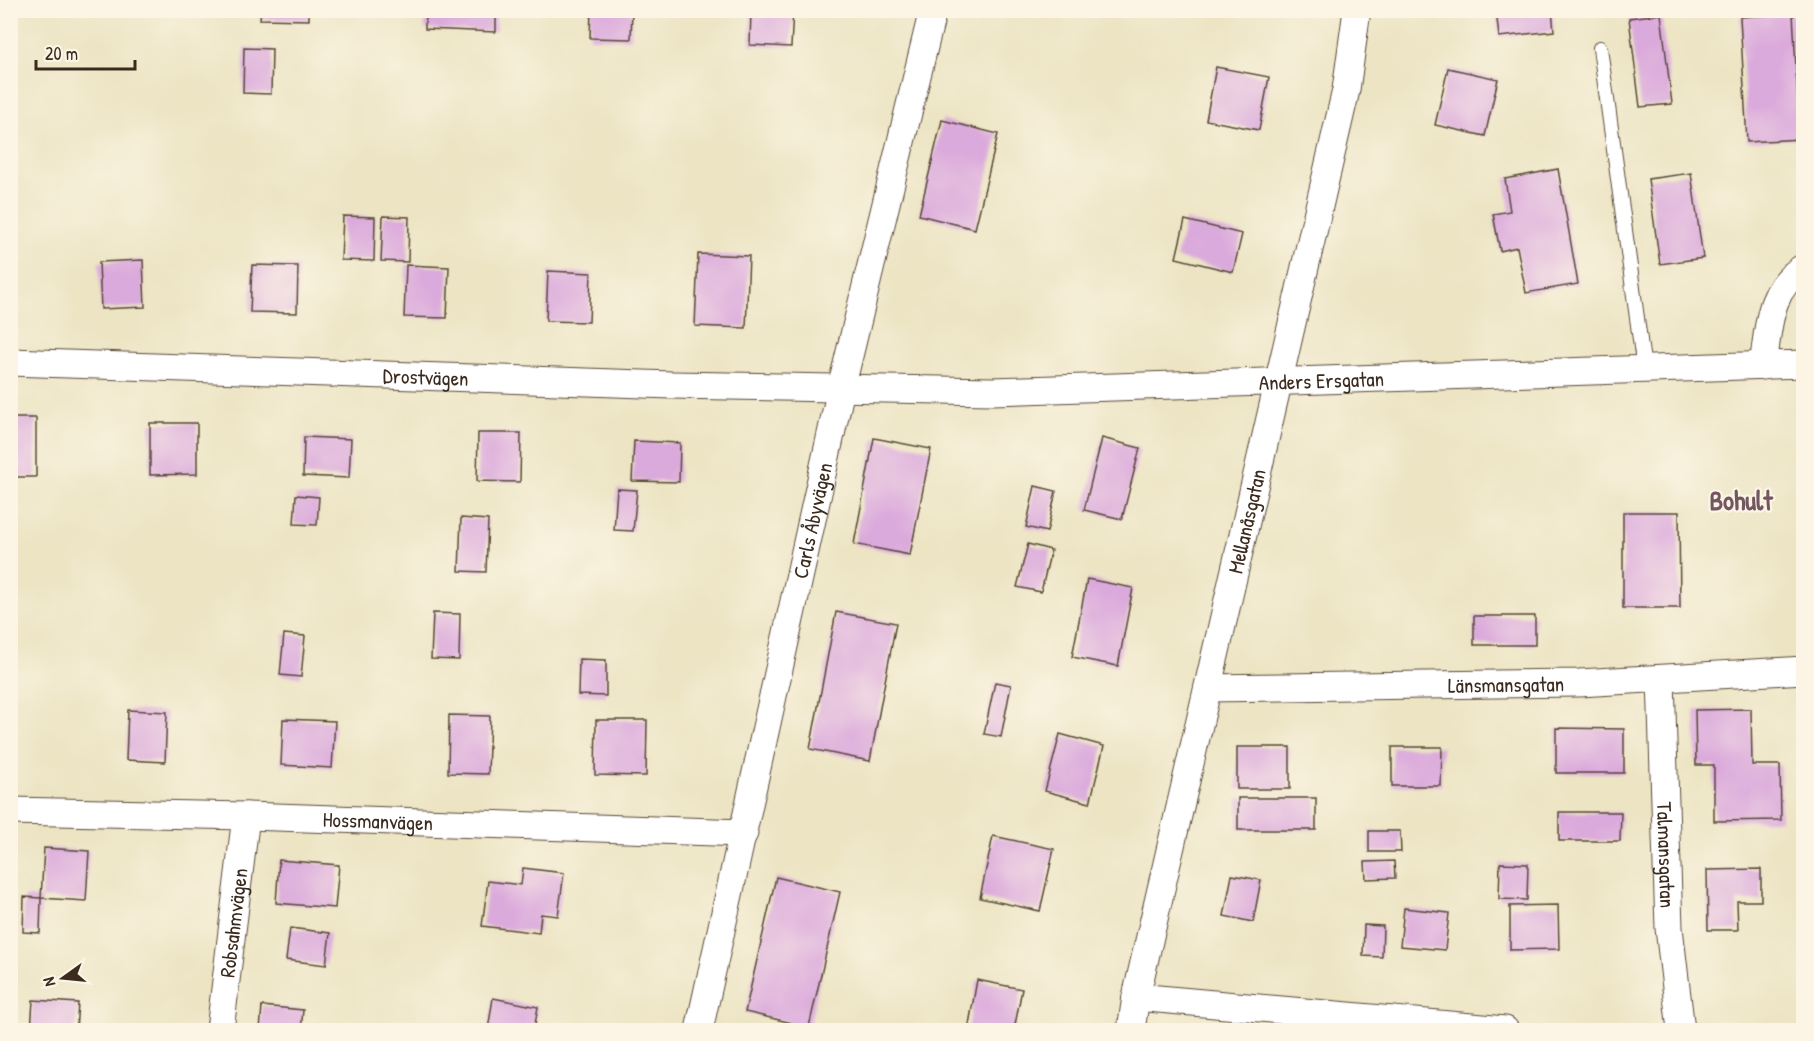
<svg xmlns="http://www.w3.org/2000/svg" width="1814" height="1041" viewBox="0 0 1814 1041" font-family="'Patrick Hand',sans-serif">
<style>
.building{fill:#dbaadc}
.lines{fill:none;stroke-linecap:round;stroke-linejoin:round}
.service-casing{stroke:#564637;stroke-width:16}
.minor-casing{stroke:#564637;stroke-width:29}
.service{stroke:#fff;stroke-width:14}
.minor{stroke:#fff;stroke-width:27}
.labels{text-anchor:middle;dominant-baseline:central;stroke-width:4.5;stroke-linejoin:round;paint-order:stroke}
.street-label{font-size:21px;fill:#3b2a1e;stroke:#fcf5e5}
.district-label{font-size:27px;font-weight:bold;fill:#735760;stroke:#fcf5e5}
</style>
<rect width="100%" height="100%" fill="#fcf5e5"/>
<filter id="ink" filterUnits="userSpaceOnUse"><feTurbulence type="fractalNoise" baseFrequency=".0167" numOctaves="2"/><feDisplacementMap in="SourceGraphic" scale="12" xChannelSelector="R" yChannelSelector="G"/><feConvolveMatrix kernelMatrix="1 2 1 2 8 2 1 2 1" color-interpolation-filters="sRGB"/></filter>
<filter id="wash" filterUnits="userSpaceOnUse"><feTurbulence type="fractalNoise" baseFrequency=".008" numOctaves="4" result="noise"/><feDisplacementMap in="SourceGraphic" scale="24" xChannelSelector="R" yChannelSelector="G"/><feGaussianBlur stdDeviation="1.35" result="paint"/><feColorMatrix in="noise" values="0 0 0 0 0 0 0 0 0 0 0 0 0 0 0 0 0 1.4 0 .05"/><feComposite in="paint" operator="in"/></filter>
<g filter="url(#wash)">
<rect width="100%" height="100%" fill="#ece4c3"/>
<g id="blocks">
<g class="building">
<polygon points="261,10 309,10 309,20 260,19"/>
<polygon points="425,10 496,10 496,32 425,29"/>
<polygon points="591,10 632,10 631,39 590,38"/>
<polygon points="751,10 793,10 791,47 750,45"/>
<polygon points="1496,10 1552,10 1554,31 1499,37"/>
<polygon points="1661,14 1672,104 1640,107 1629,18"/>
<polygon points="1793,14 1800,139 1747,142 1740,17"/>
<polygon points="244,48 272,49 271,94 243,93"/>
<polygon points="1216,67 1269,77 1259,130 1206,120"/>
<polygon points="1448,68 1498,79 1485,136 1435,125"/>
<polygon points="942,120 998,134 975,229 919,215"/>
<polygon points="1558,169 1578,284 1526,293 1517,247 1500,251 1493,214 1510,211 1505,179"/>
<polygon points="1691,173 1703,258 1660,264 1648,179"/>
<polygon points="343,216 375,217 374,261 341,260"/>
<polygon points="383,216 409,217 408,262 381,261"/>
<polygon points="1185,220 1242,234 1233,272 1176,258"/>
<polygon points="698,254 749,256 746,328 695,326"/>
<polygon points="143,260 145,307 101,309 99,262"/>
<polygon points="252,265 298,266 297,313 250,312"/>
<polygon points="406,265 449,267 447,318 404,317"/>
<polygon points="548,271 591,273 589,322 546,321"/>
<rect x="10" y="418" width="26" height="59"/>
<polygon points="150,423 197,423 197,474 150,475"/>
<polygon points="478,433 521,433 520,482 477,481"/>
<polygon points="304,437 351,439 349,478 303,476"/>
<polygon points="874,438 931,449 910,555 854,544"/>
<polygon points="1102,438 1140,448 1122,519 1084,510"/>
<polygon points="634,441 680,443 679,482 632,481"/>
<polygon points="1035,486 1056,491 1047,532 1026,527"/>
<polygon points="617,489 637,490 633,531 614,530"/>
<polygon points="296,495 319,497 317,525 294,524"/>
<polygon points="1623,512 1679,512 1680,608 1623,608"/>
<polygon points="461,518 488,520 486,572 459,571"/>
<polygon points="1028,544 1051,550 1041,592 1017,587"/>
<polygon points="1087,579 1133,588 1118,666 1072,657"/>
<polygon points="836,612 896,623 870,761 810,749"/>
<polygon points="433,613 460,614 459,660 431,659"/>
<rect x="1474" y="616" width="61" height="29"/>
<polygon points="284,634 305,636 301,677 280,675"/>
<polygon points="579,659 606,660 606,696 578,695"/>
<polygon points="995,682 1011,685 1001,737 984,734"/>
<polygon points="1751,709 1752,765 1780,765 1781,820 1714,821 1714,765 1696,765 1695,710"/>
<polygon points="128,710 167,712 165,762 126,760"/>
<polygon points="449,715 490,716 488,774 448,773"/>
<polygon points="283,719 335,721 332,768 281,765"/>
<polygon points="596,720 647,720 646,776 595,775"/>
<polygon points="1556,728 1624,729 1624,773 1556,773"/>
<polygon points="1060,734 1104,746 1090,803 1045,791"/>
<rect x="1237" y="747" width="53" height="42"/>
<polygon points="1392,747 1442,747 1441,786 1392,786"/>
<rect x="1238" y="798" width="78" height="32"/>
<polygon points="1559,812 1621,812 1620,841 1559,841"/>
<polygon points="1369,831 1400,831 1401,852 1369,852"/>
<polygon points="993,836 1054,849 1040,911 980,898"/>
<polygon points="44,848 89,851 86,901 41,898"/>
<polygon points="279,860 339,865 335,908 276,903"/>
<polygon points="1394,861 1395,878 1366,879 1365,862"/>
<polygon points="1500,863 1528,864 1527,900 1499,899"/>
<polygon points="523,868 564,873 558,916 541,914 539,933 482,926 488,881 521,885"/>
<polygon points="1761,869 1761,901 1737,901 1738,930 1708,930 1707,870"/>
<polygon points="1232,875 1261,880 1253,922 1224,916"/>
<polygon points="776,877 840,892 809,1027 745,1012"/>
<polygon points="24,897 41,898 40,933 23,932"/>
<polygon points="1558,905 1559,949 1510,950 1510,906"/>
<polygon points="1404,908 1449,913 1445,950 1400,946"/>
<polygon points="1364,925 1383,926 1382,957 1363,956"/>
<polygon points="290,928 330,933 326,965 286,960"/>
<polygon points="977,980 1022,989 1014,1030 968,1030"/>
<polygon points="493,998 538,1007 534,1030 488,1030"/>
<polygon points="33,1000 78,1003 76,1030 31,1030"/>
<polygon points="262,1006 303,1010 301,1030 260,1030"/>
</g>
</g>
</g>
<g filter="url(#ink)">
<use href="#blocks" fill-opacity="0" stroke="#564637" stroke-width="1.5"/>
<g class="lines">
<g class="service-casing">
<polyline id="service" points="1600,48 1644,369"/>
</g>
<g class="minor-casing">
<g id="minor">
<path id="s1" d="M10,362L672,385L992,391L1804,364"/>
<path d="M1763,366C1769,327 1767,290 1804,267"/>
<path id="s2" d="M1661,679L1669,928L1681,1030"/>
<path id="s3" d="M1208,688L1579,683L1804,670"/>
<path id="s4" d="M10,811L246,816L744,833"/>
<polyline points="1136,997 1505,1030"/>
<path id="s5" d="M220,1030L246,816"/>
<path id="s6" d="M699,1030L841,389L933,10"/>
<path id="s7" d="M1131,1030L1136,997L1346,90L1357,10"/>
</g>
</g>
<use href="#service" class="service"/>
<use href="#minor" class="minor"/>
</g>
</g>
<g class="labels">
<g class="street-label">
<text stroke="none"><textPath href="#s1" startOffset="416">Drostvägen</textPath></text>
<text stroke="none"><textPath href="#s1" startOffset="1312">Anders Ersgatan</textPath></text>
<text stroke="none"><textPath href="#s6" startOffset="522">Carls Åbyvägen</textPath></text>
<text stroke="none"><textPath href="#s7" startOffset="522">Mellanåsgatan</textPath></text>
<text stroke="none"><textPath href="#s3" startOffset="298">Länsmansgatan</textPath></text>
<text stroke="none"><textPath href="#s4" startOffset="368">Hossmanvägen</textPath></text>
<text stroke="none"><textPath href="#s2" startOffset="176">Talmansgatan</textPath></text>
<text stroke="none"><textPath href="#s5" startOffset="108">Robsahmvägen</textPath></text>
</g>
<g class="district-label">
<text x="1741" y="500">Bohult</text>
</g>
</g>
<rect width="1814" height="1041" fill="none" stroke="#fcf5e5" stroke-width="36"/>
<g transform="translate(63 978) rotate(255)" stroke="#fcf5e5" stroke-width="4.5" paint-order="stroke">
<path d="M0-4.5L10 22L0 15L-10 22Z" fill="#3b2a1e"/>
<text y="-9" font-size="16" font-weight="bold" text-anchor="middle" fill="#3b2a1e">N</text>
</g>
<path d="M36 60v9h99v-9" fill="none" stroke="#3b2a1e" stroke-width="3"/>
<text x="45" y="60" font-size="18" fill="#3b2a1e" stroke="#fcf5e5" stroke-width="4.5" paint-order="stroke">20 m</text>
</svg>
